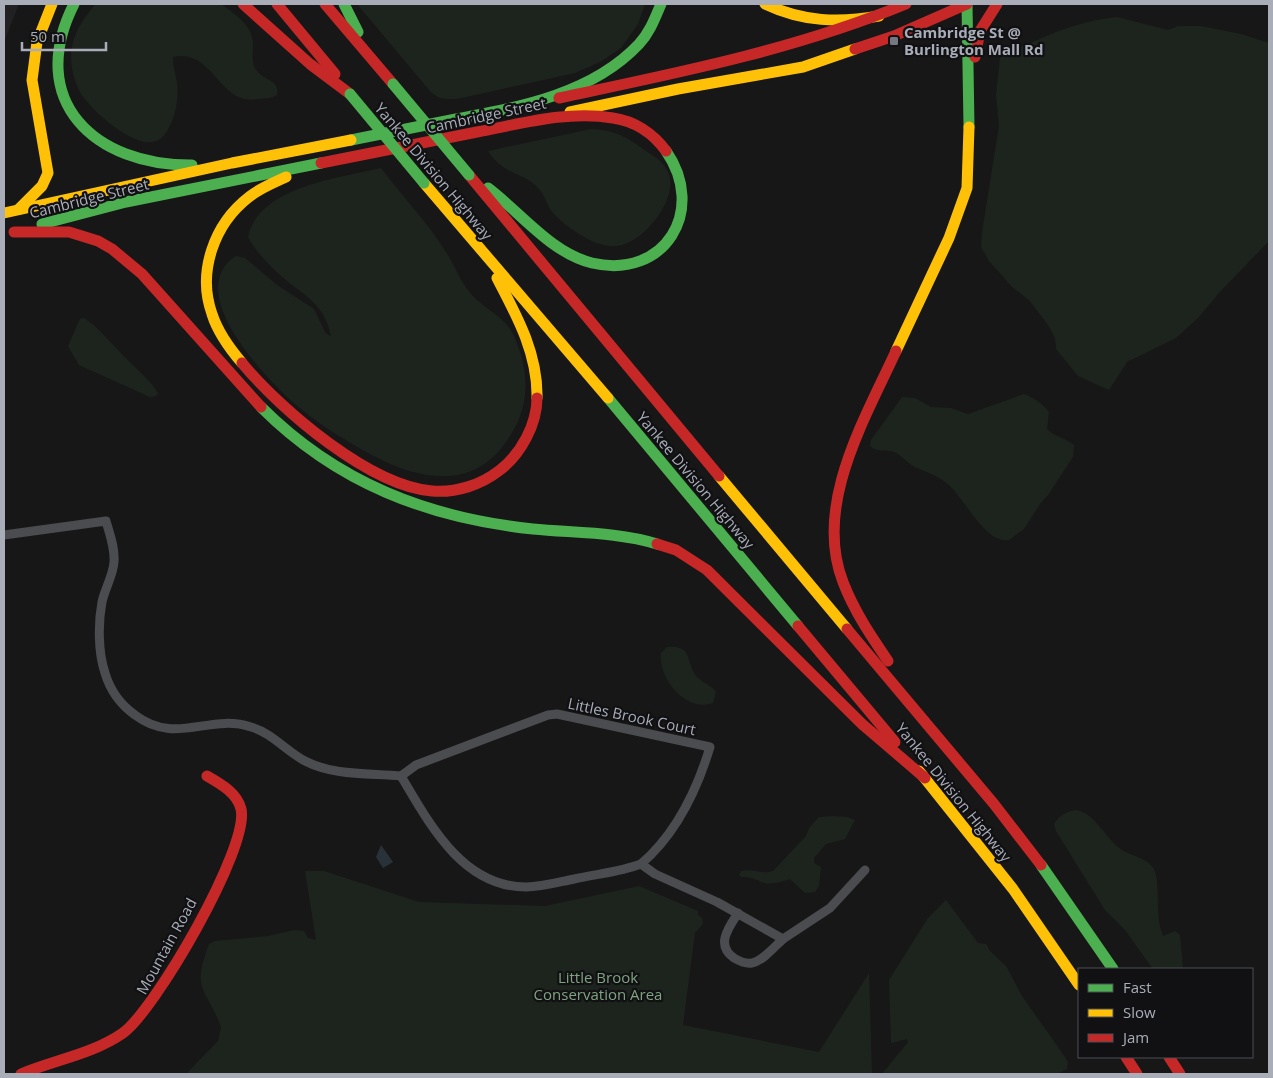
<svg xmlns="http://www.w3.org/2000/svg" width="1273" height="1078" viewBox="0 0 1273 1078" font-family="'Open Sans',sans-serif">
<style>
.built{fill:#212123}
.green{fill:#1d241e}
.water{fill:#2a3239}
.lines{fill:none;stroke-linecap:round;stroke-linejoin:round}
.street{stroke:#4b4c50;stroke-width:9}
.fast{stroke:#4caf50;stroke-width:11}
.slow{stroke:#ffc107;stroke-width:11}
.jam{stroke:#c62828;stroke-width:11}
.fast-bridge{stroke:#4caf50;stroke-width:11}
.poi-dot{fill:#757880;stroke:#111113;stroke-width:2}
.labels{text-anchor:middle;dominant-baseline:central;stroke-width:4.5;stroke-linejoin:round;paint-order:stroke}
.poi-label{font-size:15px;font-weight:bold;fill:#a8adb8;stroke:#111113;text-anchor:start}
.street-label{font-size:15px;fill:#a8adb8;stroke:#111113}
.park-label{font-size:15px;fill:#7fa381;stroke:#111113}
</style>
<rect width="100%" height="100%" fill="#171717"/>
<polygon class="built" points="4,4 19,4 4,42"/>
<g class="green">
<path d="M95,4H221C232,12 249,23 252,37C255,48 249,61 257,71C265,81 280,80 277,95C271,99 265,98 258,99C219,107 214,48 173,57C172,64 176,75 177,83C179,100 175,121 165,134C146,162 90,110 80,92C71,75 68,54 75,36C79,24 88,14 95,4Z"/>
<path d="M357,4H645L638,24L621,48L600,62L575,73L457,99C445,99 439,100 430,91Z"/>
<path d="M1117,17L1168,30L1178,26H1201L1241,34L1269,43V241L1218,294L1198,318L1176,338L1127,362L1109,390L1078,376L1056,349L1055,338L1048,325L1029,300L1012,287L989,261L981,247L982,232L999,126L996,95L1000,58C1011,49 1022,47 1035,41C1061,29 1088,20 1117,17Z"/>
<path d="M591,129C613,130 626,136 643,149C654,157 665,161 669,175C677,199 647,237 625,244C614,248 603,246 592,241C578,234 559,222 550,209C546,202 544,194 539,189C524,171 505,177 488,151Z"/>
<path d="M381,168C402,196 428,223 446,252C455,266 460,281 471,294C484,309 506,317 514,336C529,370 531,404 510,436C496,459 474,476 446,476C426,477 402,470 384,461C351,445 314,422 287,397C259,370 184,290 236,256L245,258L277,285L314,309L325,332L331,337C327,313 314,301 296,288C279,275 258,256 248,237C258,187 339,178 381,168Z"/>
<path d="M84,318C98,327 106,338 118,350C131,365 147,376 158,393L156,396L150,397L79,365L68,346L80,319Z"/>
<path d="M1024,394C1033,397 1043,404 1049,412L1047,429C1055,437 1066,438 1074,445L1073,457L1048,495L1040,504L1024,529L1009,540C986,544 965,500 950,486C940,476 925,472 913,466C906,462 902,455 894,452C885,449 877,453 870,446L871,440L902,397L915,398L931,407L951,408L968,414Z"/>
<path d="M667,647C694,645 685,663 697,677C703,683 711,685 716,692L713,703C686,713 658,678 661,653Z"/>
<path d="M1076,810C1094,813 1104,835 1118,847C1130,858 1152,856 1156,875C1160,895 1155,917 1163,936L1175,931L1180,935L1183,969H1153L1125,930L1105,910L1056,831L1054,824C1060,815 1065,812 1076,810Z"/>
<path d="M832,816L847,817L855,820L845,839L826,844L814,858V863L821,867L819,886L815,892L805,893L790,879C782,881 774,885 765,883C754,880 755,877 741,877L739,875L741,871C752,868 764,875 773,871L806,836L809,828L819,817Z"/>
<path d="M305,871H324L419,902L545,906L639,886L698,911V915L702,918L703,924L695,933L683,1025L819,1052L869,973L872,1074H186L218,1041L221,1027C206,986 191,992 209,944L215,941L268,936L294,930L304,931L308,938L316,940Z"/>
<polygon points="946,900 978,943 986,944 990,951 1006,966 1022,996 1065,1057 1068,1063 1067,1069 1057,1074 882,1074 908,1042 907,1039 891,1043 889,980 928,918"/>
</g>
<polygon class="water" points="381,845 393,862 383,868 376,857"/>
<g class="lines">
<g class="street">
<path d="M4,535L106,521C110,535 115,548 114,562C113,576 105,588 102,602C98,623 98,652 105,673C110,690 121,705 135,715C176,746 209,713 251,727C272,733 286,751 305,761C334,776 369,773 401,776"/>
<path d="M557,714L710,747C697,790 676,834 641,864C620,872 596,874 574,879C559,882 542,887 526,887C462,887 429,823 401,776L416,765L548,715Z"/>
<polyline points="641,864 655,874 717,902 783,939 830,908 865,870"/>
<path d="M738,913C729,927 715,945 734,958C739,961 746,964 752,963C763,961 775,946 783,939"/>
</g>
<g class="fast">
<path d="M74,4C25,101 95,166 192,165"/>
<polyline points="344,4 358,32"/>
<polyline points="967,4 969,127"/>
<path d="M351,140C386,133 421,126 456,119C520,107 592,94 639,44C650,32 655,18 661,4"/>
<path d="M488,188C520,212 551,253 592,263C665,280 707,210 666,151"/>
<polyline points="42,224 126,202 321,163"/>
<polyline points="608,398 798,626"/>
<path d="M261,407C337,483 428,518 533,529C574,533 618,532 657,544"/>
<polyline points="1041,865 1113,969"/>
</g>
<g class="slow">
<path d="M765,4C803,22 839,23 879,16"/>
<polyline points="570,112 678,89 803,67 855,49"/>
<polyline points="424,183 608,398"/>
<polyline points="19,209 42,186 48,173 32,80 37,42 52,4"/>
<polyline points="4,213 232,163 351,140"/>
<path d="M497,278C517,316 538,354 537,398"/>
<polyline points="896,351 949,238 967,188 969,127"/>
<path d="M242,363C230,349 218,333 212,314C197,272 214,224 249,197C260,188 273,183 286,177"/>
<polyline points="719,476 847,629"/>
<polyline points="919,771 1013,889 1079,985"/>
</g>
<g class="jam">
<polyline points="243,4 310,64 350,94"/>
<polyline points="277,4 335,74"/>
<polyline points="325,4 393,84"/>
<polyline points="855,49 894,36 967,4"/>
<polyline points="975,57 980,31 997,4"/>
<path d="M559,98C677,73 794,50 906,4"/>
<path d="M321,163C373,153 425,142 477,132C520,124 568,110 613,118C634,121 653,133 666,151"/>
<polyline points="469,175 719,476"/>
<polyline points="14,232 69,232 98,241 112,249 142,274 261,407"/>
<path d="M242,363C281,410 370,486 432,491C456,493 481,485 500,470C521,454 537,424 537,398"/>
<polyline points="657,544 676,550 707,570 862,724 925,778"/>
<polyline points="798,626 895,742"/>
<polyline points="847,629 994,804 1041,865"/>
<path d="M888,661C871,636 854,611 843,582C813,505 865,419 896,351"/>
<polyline points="1126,1057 1137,1074"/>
<polyline points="1169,1057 1180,1074"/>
<path d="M21,1074C54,1060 93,1054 123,1033C155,1010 250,847 241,809C237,793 221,784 207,776"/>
</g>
<g class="fast-bridge">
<polyline points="393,84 469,175"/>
<polyline points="350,94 424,183"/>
</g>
</g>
<rect class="poi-dot" x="889" y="36" width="10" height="10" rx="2.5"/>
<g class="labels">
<g class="poi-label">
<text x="904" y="32">Cambridge St @<tspan x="904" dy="17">Burlington Mall Rd</tspan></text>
</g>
<g class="street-label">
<text transform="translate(486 115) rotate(-12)">Cambridge Street</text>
<text transform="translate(434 171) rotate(50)">Yankee Division Highway</text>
<text transform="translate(89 198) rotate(-14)">Cambridge Street</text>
<text transform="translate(696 480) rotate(50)">Yankee Division Highway</text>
<text transform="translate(632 716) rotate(12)">Littles Brook Court</text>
<text transform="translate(954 792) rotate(51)">Yankee Division Highway</text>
<text transform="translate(166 946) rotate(-61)">Mountain Road</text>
</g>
<g class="park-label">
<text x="598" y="977">Little Brook<tspan x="598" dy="17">Conservation Area</tspan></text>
</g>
</g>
<rect width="1273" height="1078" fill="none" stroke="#a8adb8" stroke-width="10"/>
<rect x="1078" y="968" width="175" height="90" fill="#111113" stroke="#4d4f55"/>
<rect x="1088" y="984" width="25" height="8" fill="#4caf50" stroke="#4d4f55"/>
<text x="1123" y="993" font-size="15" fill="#a8adb8">Fast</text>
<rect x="1088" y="1009" width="25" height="8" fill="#ffc107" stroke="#4d4f55"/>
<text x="1123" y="1018" font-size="15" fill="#a8adb8">Slow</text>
<rect x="1088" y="1034" width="25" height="8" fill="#c62828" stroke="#4d4f55"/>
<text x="1123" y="1043" font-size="15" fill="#a8adb8">Jam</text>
<path d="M22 42v8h84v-8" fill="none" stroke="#a8adb8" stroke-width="2.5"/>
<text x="30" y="42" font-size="15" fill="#a8adb8" stroke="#111113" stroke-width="4" paint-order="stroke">50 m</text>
</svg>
